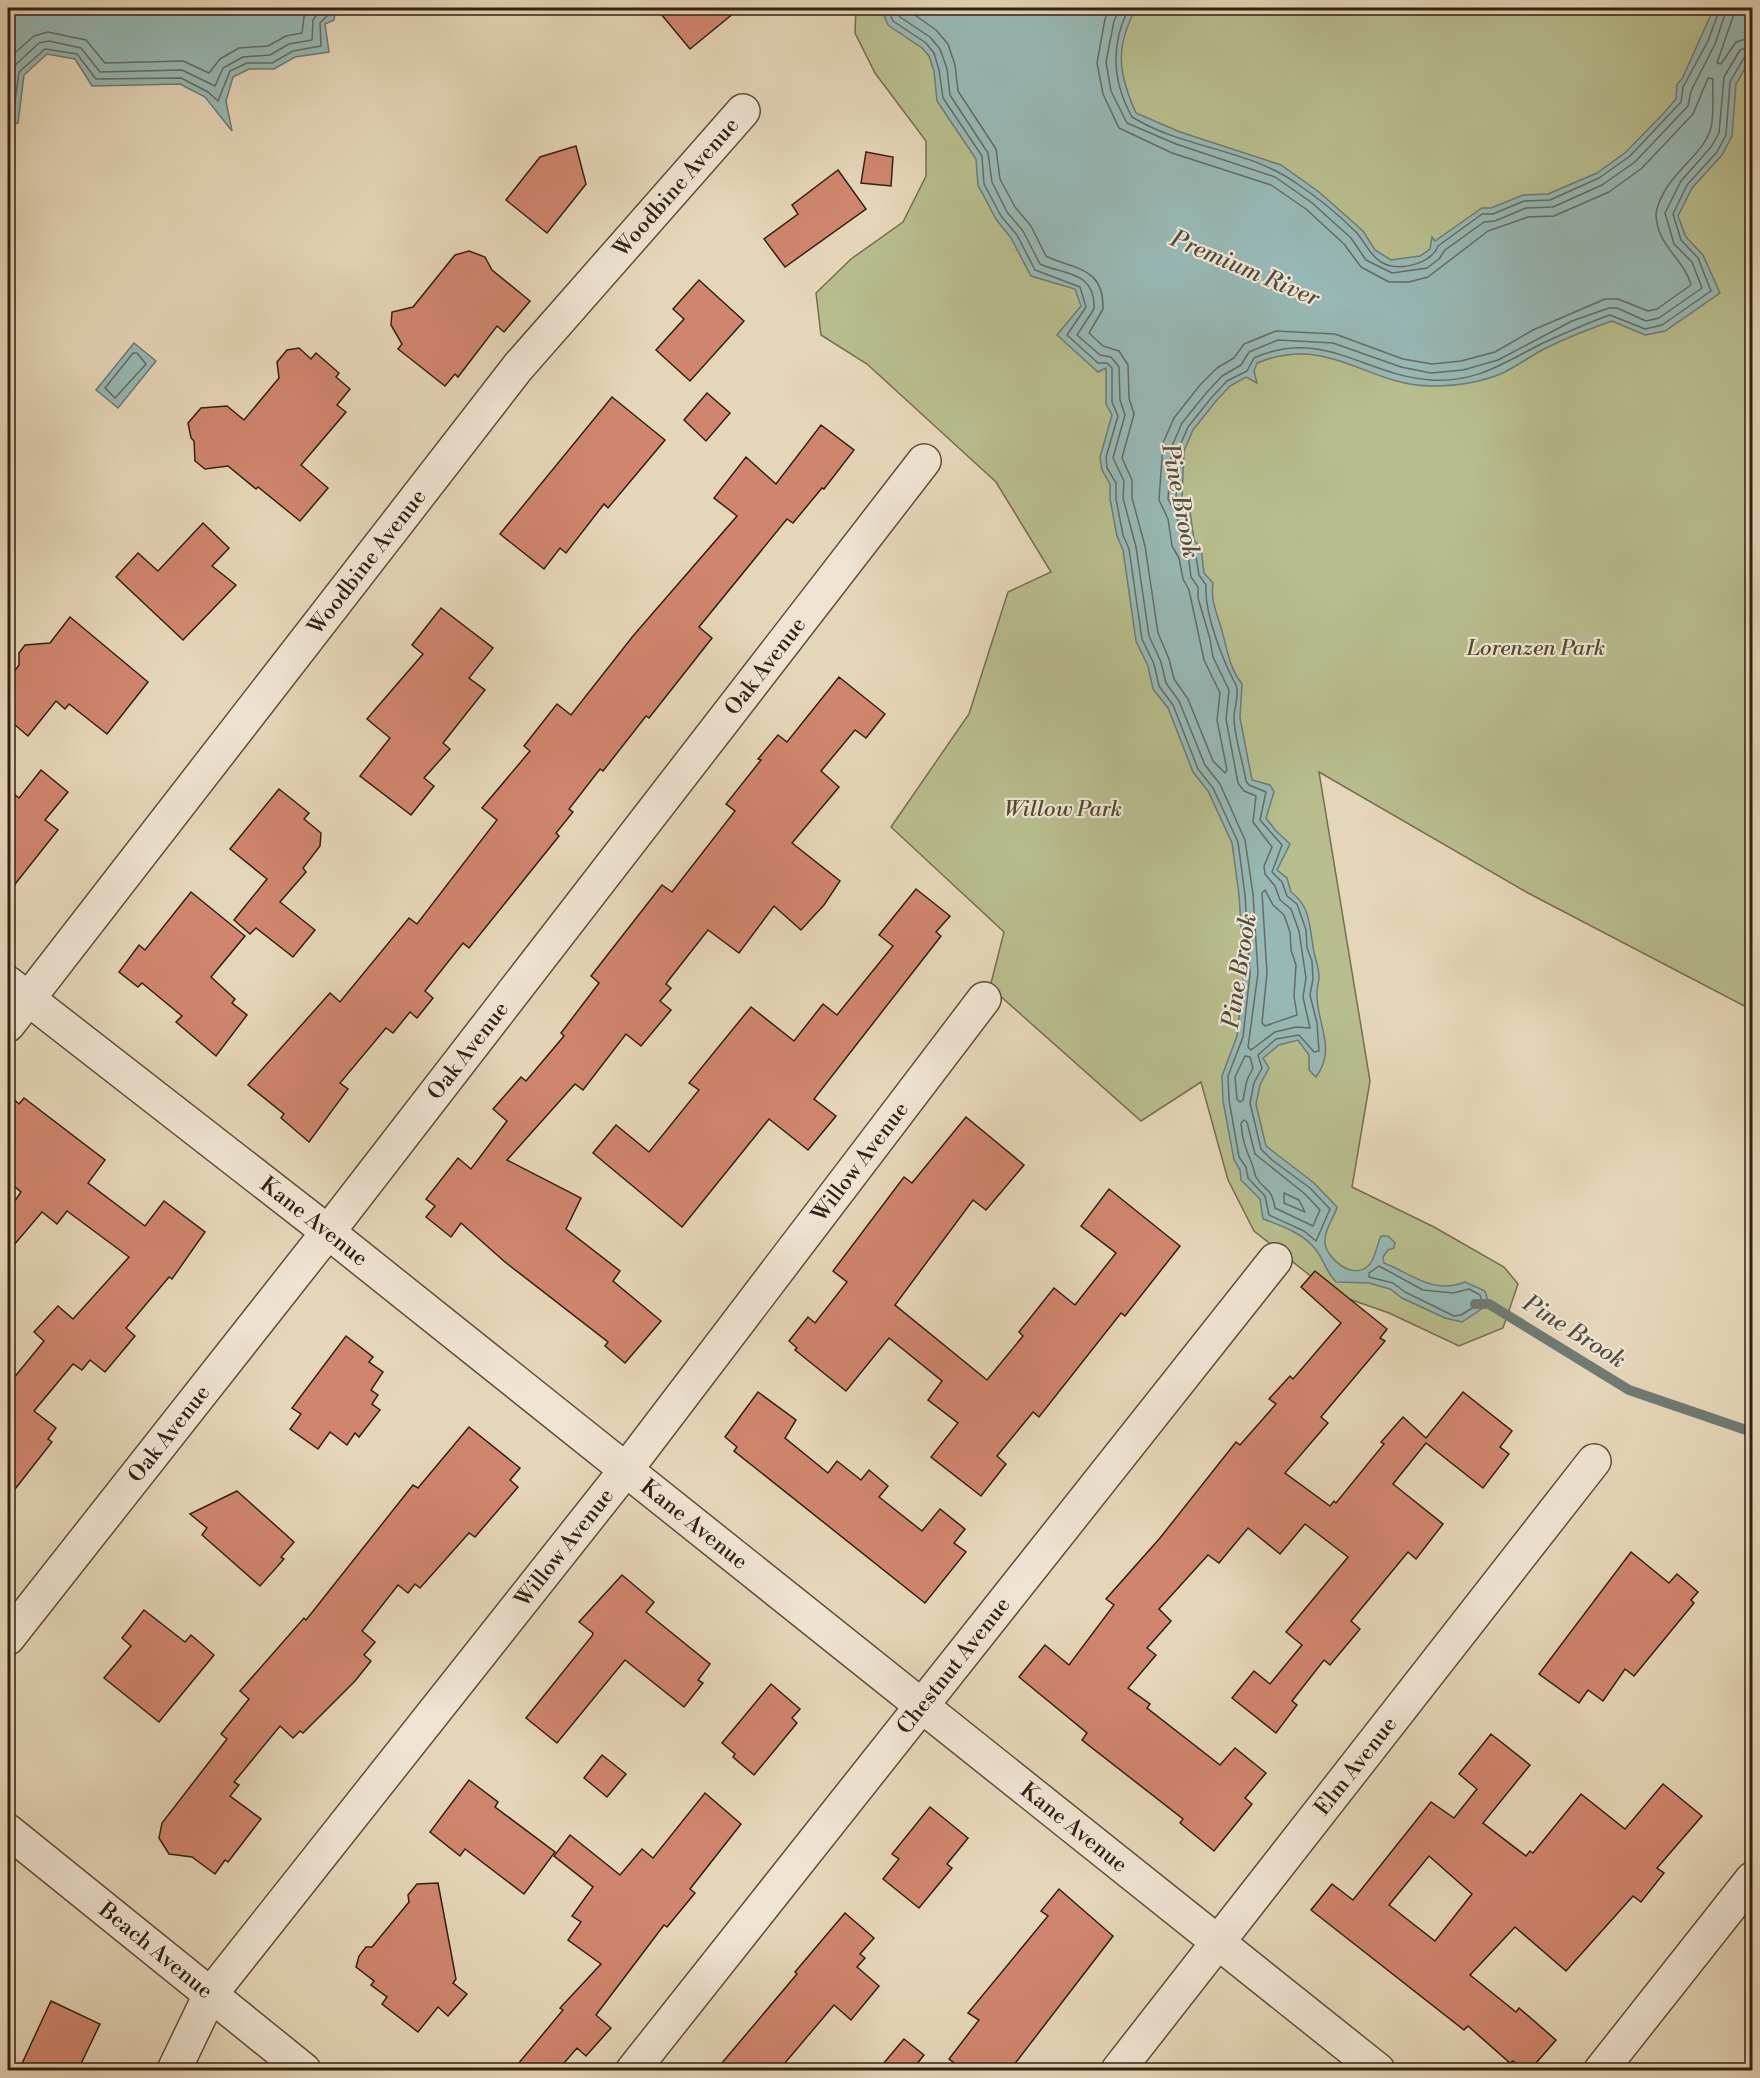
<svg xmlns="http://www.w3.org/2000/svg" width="1760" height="2078" viewBox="0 0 1760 2078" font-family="'Libre Bodoni',serif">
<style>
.green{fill:#b8bd8d;stroke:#766e4f;stroke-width:1.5}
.water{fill:#97b8b5;stroke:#6f7b73;stroke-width:1.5}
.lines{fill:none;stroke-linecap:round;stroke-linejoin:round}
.shore{stroke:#656c63;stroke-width:1.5}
.stream{stroke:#6f7b73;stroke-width:10}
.building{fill:#d0866e;stroke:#332011;stroke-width:1.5;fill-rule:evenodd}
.minor-casing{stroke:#604e3b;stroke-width:36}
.tertiary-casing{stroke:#604e3b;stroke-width:36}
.minor{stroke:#efe4d2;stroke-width:33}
.tertiary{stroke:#efe4d2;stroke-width:33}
.labels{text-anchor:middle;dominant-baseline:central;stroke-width:4.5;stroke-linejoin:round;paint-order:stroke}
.street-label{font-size:22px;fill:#332011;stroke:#efe4d2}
.park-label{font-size:22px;font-style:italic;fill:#544730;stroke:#efe4d2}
.water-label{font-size:24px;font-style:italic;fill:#514e42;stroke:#efe4d2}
</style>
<rect width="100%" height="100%" fill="#e6d6b9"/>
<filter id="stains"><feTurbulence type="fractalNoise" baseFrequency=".00333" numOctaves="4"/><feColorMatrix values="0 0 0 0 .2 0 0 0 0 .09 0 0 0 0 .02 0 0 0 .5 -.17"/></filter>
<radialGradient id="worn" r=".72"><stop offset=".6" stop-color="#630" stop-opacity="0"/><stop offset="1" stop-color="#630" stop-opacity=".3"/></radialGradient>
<polygon class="green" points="856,8 1752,8 1752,1010 1528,893 1319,772 1370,1081 1352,1187 1434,1227 1504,1267 1518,1284 1503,1328 1459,1346 1389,1313 1332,1293 1254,1231 1228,1180 1201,1082 1141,1121 990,987 1004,932 891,827 969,714 1008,592 1051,572 996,482 867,364 821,335 816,293 851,259 903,222 926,176 926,141 875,73 855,33"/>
<g class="water">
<polygon points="8,8 336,8 334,20 325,24 329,52 295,57 274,69 249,69 233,77 226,101 232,131 205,97 180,84 92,86 75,59 47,54 24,75 18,123 8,125"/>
<path d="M881,8H1136C1115,47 1118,73 1136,113L1180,132L1281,165L1319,192L1363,231L1375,250L1391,260L1420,256L1430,249L1432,237L1435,241L1482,208H1491L1523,195L1548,194L1597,173L1626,152L1662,115L1676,99L1677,84L1682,79L1714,8H1752V56L1736,84L1732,136L1722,155L1692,188L1678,216L1686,237L1703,255L1720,293L1665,331L1645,335L1612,321C1589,329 1566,338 1544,349C1531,356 1518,365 1505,372C1483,382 1456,386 1433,386C1368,387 1330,333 1257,363L1254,371L1257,383L1246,377L1230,386L1216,401L1193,430L1184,451L1182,499L1190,511L1194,540L1201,548L1204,573L1213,583C1210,603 1219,617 1223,635C1228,653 1230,669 1242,684L1240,718L1252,780L1270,785L1274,792L1266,818L1276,831L1290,844L1277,870L1287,878L1291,892C1310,906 1309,924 1313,946C1314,957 1319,966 1319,977C1319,983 1316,990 1317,996C1317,1024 1337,1049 1316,1077L1309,1070V1055L1298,1040L1279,1045L1263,1058L1269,1068L1260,1085L1256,1104L1266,1146L1314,1183L1337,1207C1334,1219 1324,1229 1325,1243C1327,1259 1352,1280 1368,1266C1376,1259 1376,1246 1381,1236H1388L1395,1243L1394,1248L1388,1250L1383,1257L1384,1263C1412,1274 1434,1295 1465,1282L1485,1291L1489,1304L1462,1322L1445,1318L1402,1298L1390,1289L1369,1283L1336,1282C1326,1272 1324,1260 1316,1250C1305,1234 1280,1225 1263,1219L1260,1199L1241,1180L1240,1170L1234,1160L1223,1101L1222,1076L1237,1036L1244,973L1239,895L1232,843L1208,791L1193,772L1168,708L1153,689L1148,666L1136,641L1123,550L1117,536L1110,499V484L1102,470L1100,457L1112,415L1106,404V368L1098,372L1057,335L1081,306L1075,289L1031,276L1011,238L996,219L978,185L976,159L937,101L934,71L929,56L922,48L888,25Z"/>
<polygon points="134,343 156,361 118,408 96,390"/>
</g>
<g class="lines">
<g class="shore">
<path d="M887,8L893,21L926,43L934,53L939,70L943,98L982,156L984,184L1001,216L1017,235L1035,270L1080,287L1086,307L1067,335L1098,363H1107L1112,368V402L1118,416L1106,457L1107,468L1116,483V499L1123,535L1129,549L1142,639L1154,664L1159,686L1173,705L1198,769L1213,788L1238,842L1245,895L1250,974L1243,1037L1228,1076L1229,1100L1239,1157L1246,1167L1248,1178L1265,1196L1269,1215L1304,1231L1316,1241L1330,1209L1310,1188L1272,1160L1261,1149L1250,1103L1254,1083L1262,1068L1258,1055L1276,1039L1299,1035L1314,1052L1319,1051L1317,1023L1310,995L1313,979L1312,961L1307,948L1306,930L1297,904L1287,896L1282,882L1272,872L1282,845L1260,820L1266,792L1249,785L1246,781C1243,761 1234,737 1234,717C1234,707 1240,695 1236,685C1223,661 1204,613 1206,585L1199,575L1195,551L1188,541L1184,513L1176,500L1178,450L1188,427L1212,397L1227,381L1247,371L1254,358C1323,327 1366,376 1431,380C1477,383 1505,362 1543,343C1565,333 1587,323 1610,315L1645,329L1662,325L1711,291L1698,258L1681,240L1673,214L1687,185L1717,152L1726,135L1730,82L1745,56L1752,54"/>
<path d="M895,8L900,17L930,37L940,49L947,69L950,95L988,153L992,182L1007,212L1023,231L1040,264C1064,275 1096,271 1094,309L1077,335L1100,355L1111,357L1119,367L1120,400L1125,415L1113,458L1124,481L1123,498L1136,547L1149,636L1161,662L1166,683L1179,701L1205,765L1220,784L1245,840L1253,894L1258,973L1248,1047L1251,1050L1275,1032L1296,1027L1310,1028L1303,997L1306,978L1299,931L1291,909L1280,900L1275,886L1265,874L1264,866L1272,847L1253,822L1256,796L1244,791L1238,783L1226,719L1229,690L1213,657L1210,639L1198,598V587L1191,577L1188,554L1181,542L1177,516L1168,499L1172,446L1182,423L1207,392L1222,376L1241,365L1249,352L1278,340L1333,343L1401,367L1431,373L1463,370L1498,360L1572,321L1609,308H1617L1646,321L1659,318L1702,288L1692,262L1674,244L1665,213L1681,181L1711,147L1719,133L1724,77L1740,50L1752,46"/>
<path d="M905,8L936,30L948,44L955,65L958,91L996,149L1000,179L1015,207L1031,226L1046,256C1074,270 1104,266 1103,309L1089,333L1103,346L1119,351L1128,365L1129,398L1134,414L1122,458L1132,480V498L1145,546L1158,633L1169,659L1174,679L1188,699L1213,761L1225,773L1227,770L1217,720L1220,693L1204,660L1189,590L1183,579L1179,558L1172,546L1168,519L1159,500L1163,443L1174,418L1200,385L1217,368L1234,358L1244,344L1276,331L1335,334L1403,359L1432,364L1461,361L1495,352L1533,330L1605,299H1618L1648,311L1657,309L1691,285C1684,258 1656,246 1656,213C1664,175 1700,159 1710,131C1715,116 1712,95 1713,79L1708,78L1693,114L1642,168L1609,192L1554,216L1528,217L1488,231L1428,277L1409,282H1389L1361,267L1344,244L1306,209L1271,185L1172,153L1119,128L1103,94L1097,63L1105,19L1110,8"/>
<polyline points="1120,8 1114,21 1106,62 1111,91 1127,123 1176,144 1275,177 1311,202 1351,238 1366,260 1392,273 1427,268 1439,259 1445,250 1484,222 1495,221 1526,208 1553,207 1602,185 1635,162 1688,106 1691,91 1715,44 1727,8"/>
<path d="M1129,8C1110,45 1112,81 1132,117C1182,148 1248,149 1296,183C1317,197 1338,214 1356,232C1367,244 1372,262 1391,266C1407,269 1432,262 1438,246L1482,214H1493L1524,201L1550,200L1599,178L1630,156L1681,102L1683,87L1708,41L1720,8"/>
<polyline points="1736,8 1717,63 1721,64 1736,42 1752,37"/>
<polyline points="8,59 34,36 48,32 86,40 105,63 183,61 209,73 220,59 239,48 268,46 286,36 302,33 304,17 310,8"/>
<polyline points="8,99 12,68 39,43 49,41 81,48 100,72 182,70 215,86 223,68 243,57 270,55 289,44 312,40 313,20 322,8"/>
<polyline points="8,119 13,116 19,72 45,49 77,54 96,79 181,78 208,92 218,101 230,71 247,63 272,63 293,51 321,46 320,23 328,15 330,8"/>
<polygon points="133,353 137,353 146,364 115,398 105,388"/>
<polygon points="1265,890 1273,905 1284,915 1290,932 1291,950 1296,965 1294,996 1297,1015 1265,1026 1262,1023 1267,973 1262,893"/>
<polygon points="1245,1056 1250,1057 1253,1068 1247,1080 1243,1100 1240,1102 1237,1099 1235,1077"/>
<path d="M1244,1120L1247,1122L1255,1154L1305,1194L1320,1210L1313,1226L1275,1208C1271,1185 1265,1193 1256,1177C1254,1173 1254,1168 1252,1164C1246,1149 1242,1140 1241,1123Z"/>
<polygon points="1284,1193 1299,1200 1305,1212 1284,1203"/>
<polygon points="1379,1266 1423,1290 1453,1293 1469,1289 1480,1295 1482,1302 1461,1315 1454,1316 1405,1292 1393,1283 1369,1277 1369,1273"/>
</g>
<polyline class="stream" points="1475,1304 1489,1304 1629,1390 1752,1432"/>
</g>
<g class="building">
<polygon points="656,8 740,8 690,49"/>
<polygon points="576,146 586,184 547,233 506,200 540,157"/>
<polygon points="866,152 893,157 891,186 861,183"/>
<polygon points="838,170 866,209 785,267 764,239 798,214 792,205"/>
<polygon points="469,251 485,257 492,270 530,301 504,332 497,326 458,377 455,374 445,386 398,349 402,344 391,325 392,312 413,307 455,255"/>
<polygon points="699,280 744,321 690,381 656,350 684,319 673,309"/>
<polygon points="299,348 311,359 316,353 339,373 336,377 350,389 337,405 346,412 301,465 328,488 300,521 258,487 256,489 228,466 205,469 195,461 194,441 191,438 188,423 201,408 227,406 244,420 279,378 277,362 287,350"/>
<polygon points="707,393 730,413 706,441 684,420"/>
<polygon points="612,397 665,440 608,508 604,504 566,553 560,548 544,569 500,534"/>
<polygon points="821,425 854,450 824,489 822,488 793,523 787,519 699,627 712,638 649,718 646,716 603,771 600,769 569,809 573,812 556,833 559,836 469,948 463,943 425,991 433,998 417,1018 410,1012 393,1033 386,1028 340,1083 348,1089 309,1142 281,1118 284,1114 248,1085 330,993 340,1002 409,918 417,924 497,820 482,808 530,751 524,746 557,704 571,715 633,636 737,516 714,498 746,457 776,484"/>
<polygon points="203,523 229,548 212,566 236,585 183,640 116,577 138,553 158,571"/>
<polygon points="441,608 493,648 469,678 485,690 443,743 450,749 424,778 434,786 411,815 360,776 390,738 367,719 423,654 412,645"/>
<polygon points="70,617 148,682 107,734 69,704 65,709 56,701 28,736 8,719 8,680 19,665 19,653 25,645 50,643"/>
<polygon points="839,677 885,714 866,738 855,730 821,771 839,787 792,843 840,881 824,905 801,930 774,906 739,953 708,930 668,981 666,984 671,988 660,1001 671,1010 641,1046 626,1034 583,1090 575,1084 507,1160 581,1198 566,1229 620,1271 613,1281 661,1321 625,1363 605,1346 608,1342 505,1262 461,1223 451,1237 426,1217 435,1206 426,1199 458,1158 471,1169 507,1121 493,1109 521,1077 526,1081 564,1036 561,1033 599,983 591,976 662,885 672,892 735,811 726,804 761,760 758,759 778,735 787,742"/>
<polygon points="41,770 68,792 45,820 58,830 8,893 8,789 19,798"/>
<polygon points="279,789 309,813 304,819 321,833 320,846 303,868 306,872 280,902 315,930 293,957 256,928 250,934 234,920 267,879 230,849"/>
<polygon points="916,889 950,916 936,932 941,936 814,1099 836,1116 808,1150 769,1119 682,1227 593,1153 616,1125 649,1152 699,1090 689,1083 751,1007 794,1041 823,1004 837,1015 893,946 879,935"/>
<polygon points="191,892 245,936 211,977 235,999 232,1003 247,1015 216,1056 176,1022 182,1016 142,983 138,987 119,972 139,945 145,950"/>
<polygon points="8,1094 19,1104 24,1098 105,1160 88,1183 145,1226 164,1201 205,1232 172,1279 169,1277 126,1328 135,1336 105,1372 90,1360 82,1370 73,1364 34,1411 56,1428 48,1439 52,1442 8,1498 8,1385 44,1341 34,1332 58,1306 73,1319 129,1257 67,1211 57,1224 42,1212 8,1252 8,1211 21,1192 8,1181"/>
<polygon points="966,1117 1024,1165 986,1210 973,1200 895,1305 987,1380 1023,1336 1019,1332 1054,1288 1075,1305 1116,1253 1081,1226 1109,1189 1180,1246 1125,1316 1121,1313 1039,1417 1033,1412 997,1456 1006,1464 981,1496 931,1457 958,1423 928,1400 942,1381 889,1338 846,1391 795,1350 797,1348 789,1341 808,1317 815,1323 847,1282 833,1271 904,1177 912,1183"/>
<polygon points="1315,1271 1387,1329 1380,1338 1385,1341 1321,1417 1328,1423 1285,1473 1330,1506 1334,1501 1336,1503 1384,1444 1381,1442 1403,1417 1426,1438 1463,1392 1512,1431 1500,1447 1509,1454 1483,1488 1426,1443 1393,1484 1443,1524 1416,1559 1408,1552 1351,1621 1360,1629 1330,1665 1324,1660 1292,1701 1297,1705 1276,1733 1232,1698 1254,1671 1270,1684 1302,1645 1286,1632 1348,1557 1305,1524 1280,1554 1248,1528 1219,1563 1208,1555 1159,1609 1171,1621 1147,1648 1156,1655 1128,1688 1150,1704 1147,1708 1220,1765 1235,1748 1266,1773 1245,1798 1252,1804 1214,1851 1180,1823 1183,1819 1082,1740 1087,1733 1019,1677 1045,1645 1069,1665 1114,1605 1106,1599 1160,1538 1236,1442 1240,1445 1276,1404 1269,1399 1290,1376 1293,1379 1341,1323 1301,1287"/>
<polygon points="346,1336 373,1357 369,1362 383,1372 371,1390 378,1395 372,1404 380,1410 359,1437 355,1433 347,1445 330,1432 318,1449 290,1429 301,1414 292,1408"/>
<polygon points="758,1392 796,1420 785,1438 828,1473 837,1461 861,1480 869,1470 888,1486 879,1497 922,1531 940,1509 965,1529 954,1543 966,1552 925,1603 734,1451 737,1447 725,1437"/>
<polygon points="469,1427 520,1468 510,1480 518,1487 475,1537 469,1533 420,1588 415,1584 408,1593 398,1585 362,1631 375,1642 364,1655 371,1661 355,1681 303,1733 300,1731 293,1738 280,1726 234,1782 239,1785 230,1796 261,1819 228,1862 225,1860 215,1874 192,1857 169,1854 159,1838 162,1823 227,1739 221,1734 249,1699 240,1691 304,1618 306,1620 413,1485 418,1488"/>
<polygon points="237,1491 294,1542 281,1557 284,1559 260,1586 202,1535 207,1528 190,1514"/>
<polygon points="1631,1552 1669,1583 1677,1574 1698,1592 1691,1600 1694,1603 1634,1676 1625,1669 1603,1701 1588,1690 1579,1703 1539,1674"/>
<polygon points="622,1575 654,1602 646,1612 710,1664 698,1680 703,1683 684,1707 625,1660 557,1743 526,1718 592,1636 593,1633 579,1622"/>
<polygon points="144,1610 185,1642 191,1635 214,1655 159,1722 104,1678 131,1646 122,1638"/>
<polygon points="771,1684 800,1709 792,1718 797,1723 754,1775 733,1757 735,1754 722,1743"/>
<path d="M1491,1734L1530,1765L1483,1823L1526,1856L1530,1851L1533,1853L1581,1794L1625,1829L1663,1784L1702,1816L1657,1868L1664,1873L1641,1902L1633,1896L1566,1971L1515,1927L1470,1975L1516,2012L1519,2008L1556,2040L1530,2070H1524L1513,2061L1510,2063L1468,2026L1464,2030L1311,1910L1332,1884L1353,1900L1431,1802L1454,1818L1477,1789L1459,1774ZM1429,1856L1472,1894L1435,1941L1389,1905Z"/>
<polygon points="602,1755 626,1774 607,1797 584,1778"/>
<polygon points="469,1780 498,1802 495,1807 555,1852 524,1894 465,1849 460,1856 430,1832"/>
<polygon points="705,1793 741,1824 690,1889 695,1893 667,1927 664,1925 596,2015 611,2028 586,2056 577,2048 558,2070 513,2070 563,2010 560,2008 601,1964 568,1940 581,1922 572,1916 593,1887 554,1856 570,1835 620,1875 642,1849 653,1858"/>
<polygon points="930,1807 968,1838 947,1864 952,1868 919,1908 883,1879 899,1859 892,1854"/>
<polygon points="438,1883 456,1979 453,1983 467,1994 448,2016 438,2007 418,2032 382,2004 387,1997 371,1985 374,1981 356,1967 359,1956 366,1947 372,1947 409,1902 408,1895 417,1884"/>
<polygon points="1059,1889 1113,1936 1010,2070 964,2070 949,2059 979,2020 968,2013 1048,1916 1041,1911"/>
<polygon points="845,1913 874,1938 860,1954 865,1958 857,1967 879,1986 851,2020 834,2005 779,2070 716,2070 797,1974 795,1972"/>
<polygon points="51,2001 100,2024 78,2070 19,2070"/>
<polygon points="904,2039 924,2055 912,2070 878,2070"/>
</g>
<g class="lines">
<g class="minor-casing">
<g id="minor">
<path id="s1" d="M8,983L328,1232L1378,2070"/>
<path id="s2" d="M8,1025L518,367L743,111"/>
<path id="s3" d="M8,1638L328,1232L924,461"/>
<path id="s4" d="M174,2070L210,1995L625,1471L984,999"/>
<path id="s5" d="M633,2070L1275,1260"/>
<path id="s6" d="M1118,2070L1594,1461"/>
<polyline points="1601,2070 1752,1879"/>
</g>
</g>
<g class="tertiary-casing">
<g id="tertiary">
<path id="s7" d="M8,1831L304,2070"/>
</g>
</g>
<use href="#minor" class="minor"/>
<use href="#tertiary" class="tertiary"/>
</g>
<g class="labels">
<g class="street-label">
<text stroke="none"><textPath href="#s2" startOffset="1072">Woodbine Avenue</textPath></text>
<text stroke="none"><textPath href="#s2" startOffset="586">Woodbine Avenue</textPath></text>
<text stroke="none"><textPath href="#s3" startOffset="1232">Oak Avenue</textPath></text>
<text stroke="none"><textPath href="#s3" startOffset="746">Oak Avenue</textPath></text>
<text stroke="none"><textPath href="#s4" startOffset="1140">Willow Avenue</textPath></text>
<text stroke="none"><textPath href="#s1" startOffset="388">Kane Avenue</textPath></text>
<text stroke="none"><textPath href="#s3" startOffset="260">Oak Avenue</textPath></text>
<text stroke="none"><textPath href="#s1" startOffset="874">Kane Avenue</textPath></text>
<text stroke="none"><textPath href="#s4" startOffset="654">Willow Avenue</textPath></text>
<text stroke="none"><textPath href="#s5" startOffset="516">Chestnut Avenue</textPath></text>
<text stroke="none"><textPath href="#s6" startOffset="386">Elm Avenue</textPath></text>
<text stroke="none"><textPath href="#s1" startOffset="1360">Kane Avenue</textPath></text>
<text stroke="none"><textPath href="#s7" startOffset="190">Beach Avenue</textPath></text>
</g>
<g class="park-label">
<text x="1536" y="648">Lorenzen Park</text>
<text x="1063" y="809">Willow Park</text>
</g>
<g class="water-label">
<text transform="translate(1245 269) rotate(23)">Premium River</text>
<text transform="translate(1180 501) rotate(79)">Pine Brook</text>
<text transform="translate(1240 971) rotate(-81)">Pine Brook</text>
<text transform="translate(1574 1332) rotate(32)">Pine Brook</text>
</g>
</g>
<rect width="1760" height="2078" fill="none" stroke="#e6d6b9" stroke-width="30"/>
<rect x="9" y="9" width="1742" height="2060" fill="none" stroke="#332011" stroke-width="3"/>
<rect x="15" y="15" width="1730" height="2048" fill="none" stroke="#332011" stroke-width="1.5"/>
<rect width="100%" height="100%" filter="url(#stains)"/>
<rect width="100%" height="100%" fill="url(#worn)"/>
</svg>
